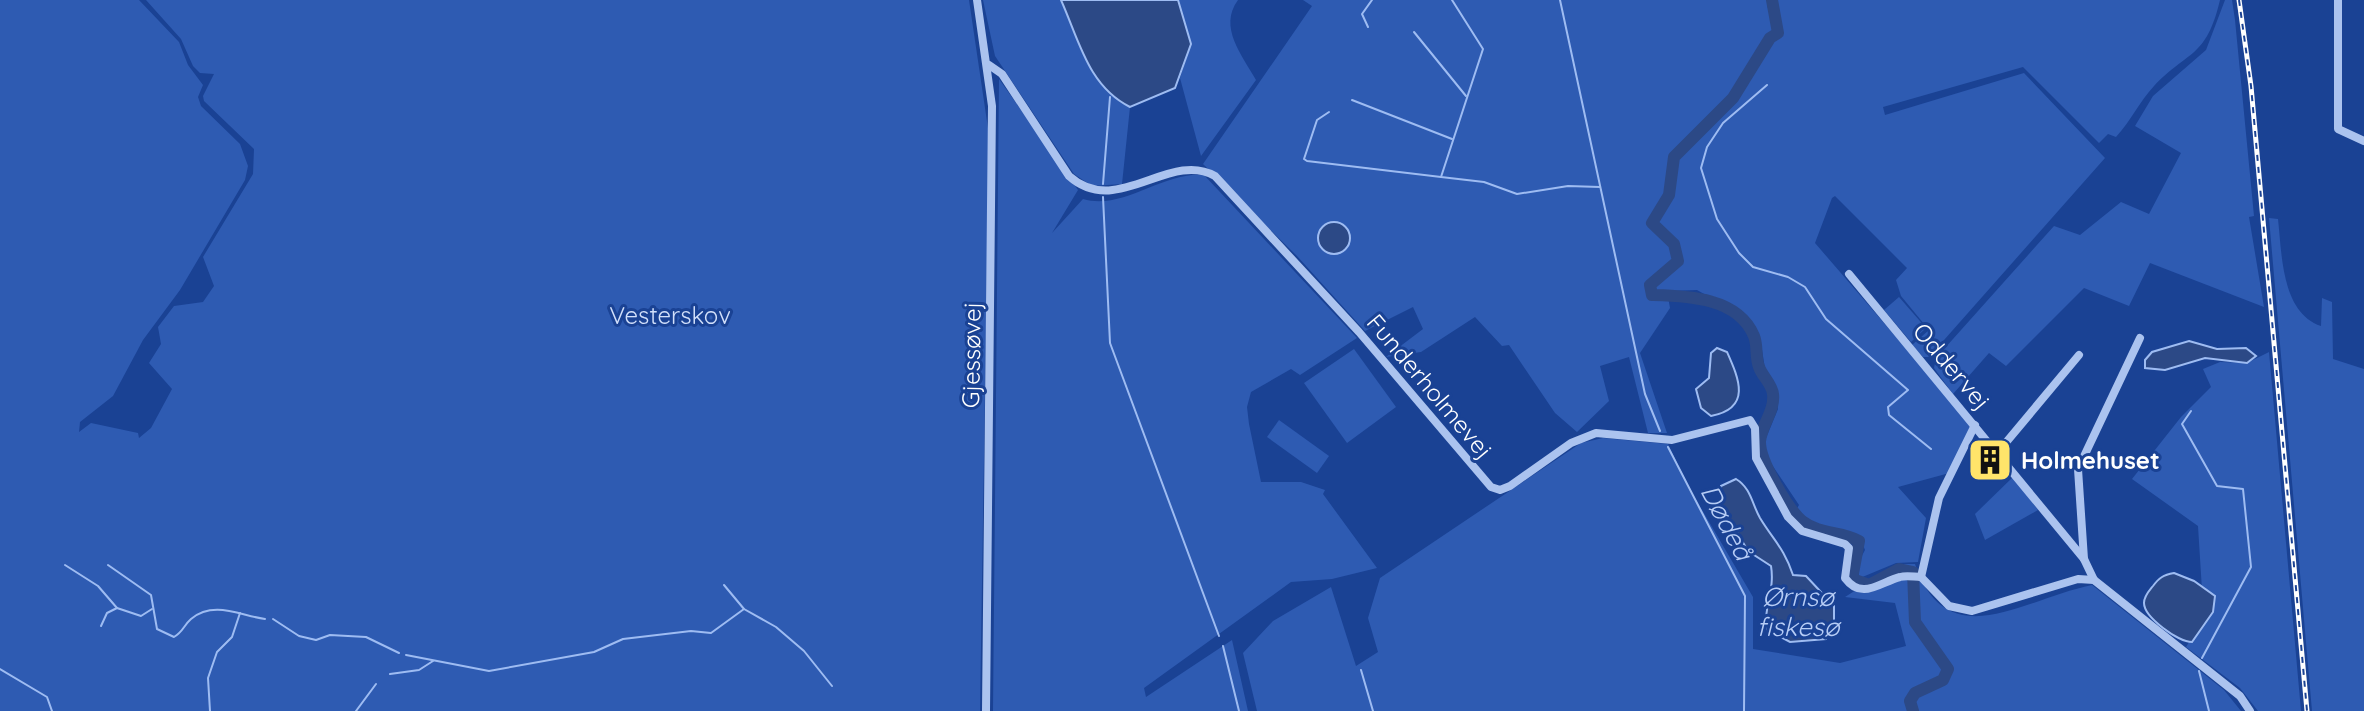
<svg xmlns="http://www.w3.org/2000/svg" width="2364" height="711" viewBox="0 0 2364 711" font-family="Quicksand,sans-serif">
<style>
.green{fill:#2e5bb2}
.water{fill:#2c4986;stroke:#9ebcf2;stroke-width:2}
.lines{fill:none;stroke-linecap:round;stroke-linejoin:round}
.stream{stroke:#9ebcf2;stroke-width:2}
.river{stroke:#2c4986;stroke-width:12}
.minor{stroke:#abc3ef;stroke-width:8}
.rail-casing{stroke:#fff;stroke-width:5}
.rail{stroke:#1a4294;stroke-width:2;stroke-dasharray:6;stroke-linecap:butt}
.labels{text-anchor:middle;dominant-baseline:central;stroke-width:6;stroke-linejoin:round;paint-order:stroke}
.park-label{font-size:24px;fill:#d2e0fb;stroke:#1a4294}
.street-label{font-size:24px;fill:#fff;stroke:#1a4294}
.poi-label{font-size:24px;font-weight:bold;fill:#fff;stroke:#1a4294;text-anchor:start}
.water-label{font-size:26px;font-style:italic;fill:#b7cdf6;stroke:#1a4294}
</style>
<rect width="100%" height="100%" fill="#1a4294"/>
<g class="green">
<polygon points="0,0 139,0 179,42 188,65 203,85 198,97 201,106 240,144 248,166 245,180 180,290 143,340 113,396 80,422 79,432 91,423 138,433 139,438 151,428 172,389 149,363 161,344 158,327 174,306 203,302 214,286 203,257 253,174 254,149 204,101 203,96 214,74 200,73 193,66 181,39 146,0 969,0 989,135 980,711 0,711"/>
<path d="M983,0H1061C1078,40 1089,86 1130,107L1122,184L1092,186L1074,174L995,56Z"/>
<path d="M1178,0H1238C1218,27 1242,55 1256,80L1201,156L1180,78L1191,44Z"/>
<path d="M1303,0H1768L1767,8L1771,0H2220C2206,59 2188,50 2154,86C2139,102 2131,121 2116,137L2108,134L2099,143L2023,67L1883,107L1885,115L2024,73L2105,158L1929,357H1923L1912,345L1929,330L1901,296L1896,280L1907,268L1835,196L1832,198L1815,243L1972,425L1953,472L1898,487L1926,518L1918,562L1896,563L1860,578L1856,567L1865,550L1860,537L1851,532L1818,529L1796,510L1799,505L1764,453V443L1778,409L1775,385L1765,369L1761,343L1753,326L1740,314L1697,290L1667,291L1670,308L1640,353L1667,433H1648L1629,357L1600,366L1609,401L1577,432L1555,413L1509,345L1502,346L1475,317L1421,352L1386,357L1423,329L1413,307L1365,331L1297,256L1203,164L1312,6Z"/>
<polygon points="2225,0 2232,0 2235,20 2254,216 2249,217 2264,307 2150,263 2129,306 2084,288 2006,366 1989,353 1953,394 1934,368 1936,358 2054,226 2080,235 2121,202 2149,214 2181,153 2135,126 2153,96 2206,50"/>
<path d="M999,79L1078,190L1052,233L1083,199C1123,211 1163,171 1204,175L1357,338L1300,375L1291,369L1251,392L1247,407L1249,424L1261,482H1301L1325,490L1323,494L1377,568L1332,579L1291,582L1144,688L1146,697L1232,640L1248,711H993Z"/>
<path d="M2269,218L2278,219C2282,254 2281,312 2321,326L2322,298L2332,302L2333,359L2364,369V711H2312Z"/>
<polygon points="1899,297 1926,328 1911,342 1884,310"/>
<polygon points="1354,349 1396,407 1347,443 1304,383"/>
<polygon points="2269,352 2301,711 2258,711 2240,688 2186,647 2215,601 2202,590 2198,526 2132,479 2181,417 2211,387 2203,369 2220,362 2247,363"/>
<polygon points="1279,420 1329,456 1317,473 1267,437"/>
<path d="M1603,438L1668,444L1691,491L1753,597V649L1840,663L1906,646L1895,603L1845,597L1897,564H1915C1947,658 2023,599 2092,585L2224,690L2241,711H1257L1243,653L1273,621L1331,587L1356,666L1378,652L1368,618L1380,578L1581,443Z"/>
<polygon points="2013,477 2038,510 1985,540 1975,514"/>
</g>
<g class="water">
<path d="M1061,0H1178L1191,44L1175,88L1130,107C1088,86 1079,40 1061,0Z"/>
<circle cx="1334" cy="238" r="16"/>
<polygon points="2189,341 2217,349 2246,348 2256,356 2247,363 2205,358 2165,370 2145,368 2145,360 2152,352"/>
<path d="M1717,348L1727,352C1739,379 1752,408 1711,416L1701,408L1696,389L1709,378L1711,353Z"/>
<path d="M1736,479C1751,488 1752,504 1760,518C1774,541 1784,548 1793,575L1806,576L1834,606V625L1826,639L1790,642L1766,629C1764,605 1775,590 1771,566L1748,551L1721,505V486Z"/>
<path d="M2174,573L2194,581L2215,596L2213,612L2192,642C2178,642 2144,617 2144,603C2144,596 2149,591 2153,586C2159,578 2163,575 2174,573Z"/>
</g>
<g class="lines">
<g class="stream">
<polyline points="1452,0 1483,49 1441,177 1484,182 1517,194 1568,186 1600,187"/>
<polyline points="1560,0 1645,394 1660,431"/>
<polyline points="1368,27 1362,14 1372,0"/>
<polyline points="1414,32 1466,96"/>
<polyline points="1767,85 1723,123 1707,147 1701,168 1717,219 1739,253 1753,267 1788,277 1805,287 1826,319 1908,390 1888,407 1889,415 1931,449"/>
<polyline points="1352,100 1452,139"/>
<polyline points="1329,112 1317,120 1304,159 1307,161 1441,177"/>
<polyline points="1103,184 1110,97"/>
<polyline points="1103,197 1110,343 1219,636"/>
<polyline points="2191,411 2182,424 2217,486 2243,489 2251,567 2202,658"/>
<polyline points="1668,447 1745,596 1744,711"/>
<polyline points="65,565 98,586 117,608 141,616 152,609"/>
<path d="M108,565L151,595L157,629L174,637C183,632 184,625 191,619C214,600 241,616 265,619"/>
<polyline points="724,585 744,609 776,627 804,651 832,686"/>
<polyline points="273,619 299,636 316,640 330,635 366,637 399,653"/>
<polyline points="101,626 107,613 117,608"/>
<polyline points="1223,646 1239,711"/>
<polyline points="406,655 489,671 594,652 623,639 691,631 711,633 744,609"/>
<polyline points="0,669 47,697 52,711"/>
<polyline points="1361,670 1373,711"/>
<polyline points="2199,671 2209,711"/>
<polyline points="390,674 419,670 433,661"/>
<polyline points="210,711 208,678 217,652 232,637 240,613"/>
<polyline points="356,711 376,684"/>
</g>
<path class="river" d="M1772,0L1778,33L1770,38L1733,98L1674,157L1669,195L1652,223L1674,244L1678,261L1650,285L1652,295C1687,296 1738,297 1754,336C1758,346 1755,357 1759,367C1762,376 1772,384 1773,394C1775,411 1762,424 1760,441C1759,460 1788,509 1802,521C1820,535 1841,531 1859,541L1852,579L1869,585L1899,569L1913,572L1915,622L1948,669L1943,680L1915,693L1910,701L1913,711"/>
<g class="minor">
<polyline points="977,0 992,106 986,711"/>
<polyline points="2338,0 2338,129 2364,141"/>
<path d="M989,65L1002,74L1069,176C1117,219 1169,150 1215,176L1359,332L1491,487L1500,490L1510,486L1571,443L1596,433L1672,440L1750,420L1755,428L1756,458L1788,517L1802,531L1845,544L1849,548L1845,578C1862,601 1880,582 1900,577C1907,575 1914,577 1921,577L1949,606L1972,611L2078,579L2094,580L2240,696L2250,711"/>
<polyline points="1849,274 2084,559"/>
<polyline points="1998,452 2079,355"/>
<polyline points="1921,577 1939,498 1975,425"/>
<polyline points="2094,580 2084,559 2078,469 2140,338"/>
</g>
<g class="rail-casing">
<polyline id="rail" points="2239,0 2251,86 2307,711"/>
</g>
<use href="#rail" class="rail"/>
</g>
<defs>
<g id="building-square" transform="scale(2.3)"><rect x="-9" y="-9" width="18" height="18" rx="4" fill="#ffe46a" stroke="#1a4294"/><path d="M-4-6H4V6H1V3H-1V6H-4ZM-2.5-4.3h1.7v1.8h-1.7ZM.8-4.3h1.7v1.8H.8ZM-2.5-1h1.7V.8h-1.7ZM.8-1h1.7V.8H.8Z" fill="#111"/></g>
</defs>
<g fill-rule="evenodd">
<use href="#building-square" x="1990" y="460"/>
</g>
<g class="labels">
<g class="park-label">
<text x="670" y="315">Vesterskov</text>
</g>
<g class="street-label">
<text transform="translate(971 355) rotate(-89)">Gjessøvej</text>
<text transform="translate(1952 366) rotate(50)">Oddervej</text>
<text transform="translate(1430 386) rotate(50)">Funderholmevej</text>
</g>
<g class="poi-label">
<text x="2021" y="460">Holmehuset</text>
</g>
<g class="water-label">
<text transform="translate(1727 522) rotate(62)">Dødeå</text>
<text x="1798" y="596">Ørnsø<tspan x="1798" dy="30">fiskesø</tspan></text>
</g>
</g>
</svg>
